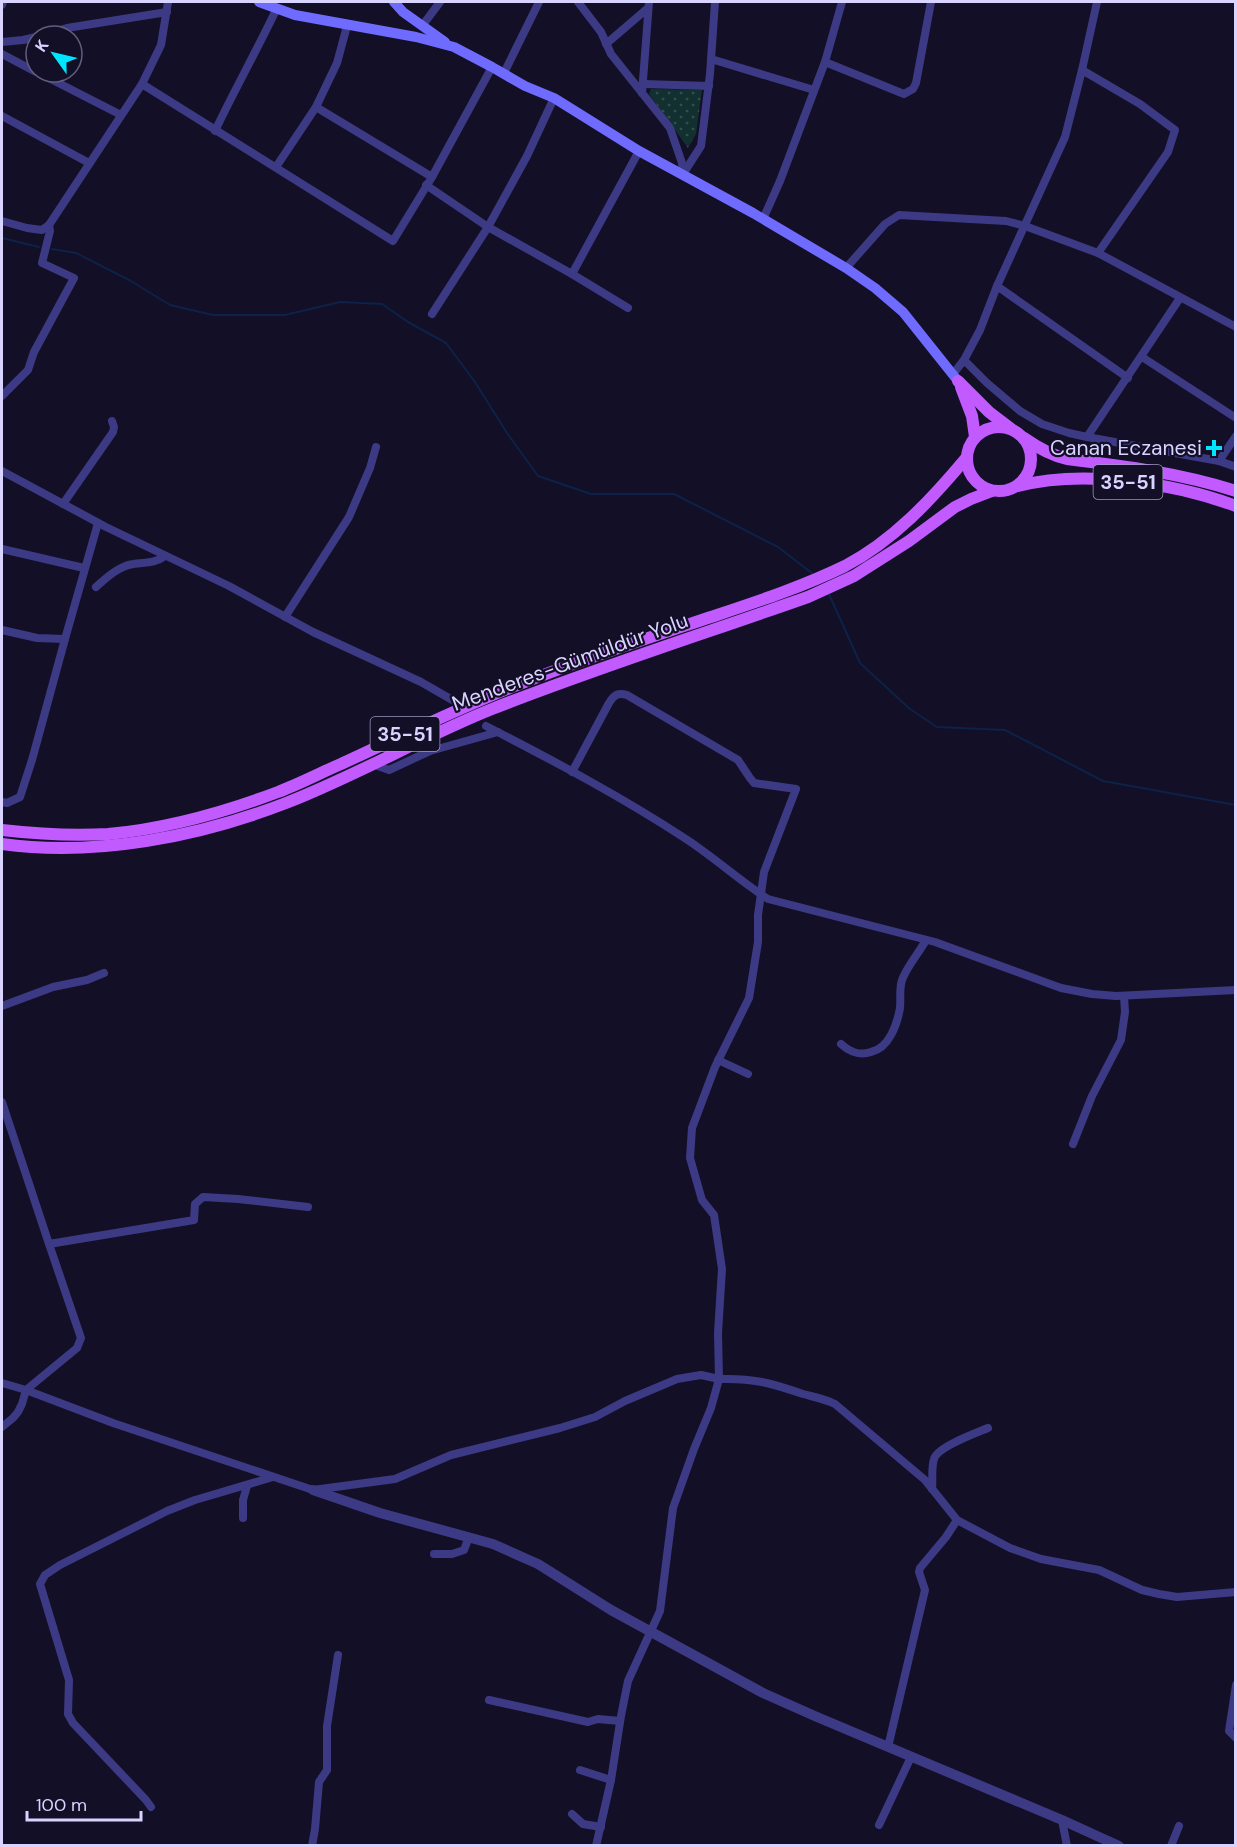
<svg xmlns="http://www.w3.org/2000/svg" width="1237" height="1847" viewBox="0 0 1237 1847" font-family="'DM Sans',sans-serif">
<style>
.grass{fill:url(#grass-dots)}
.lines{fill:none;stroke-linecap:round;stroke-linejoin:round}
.stream{stroke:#0c2248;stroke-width:2}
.minor{stroke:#3d3a85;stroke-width:8}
.tertiary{stroke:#3d3a85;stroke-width:10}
.secondary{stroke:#6f6bff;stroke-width:10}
.primary{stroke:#c25bff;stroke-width:12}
.poi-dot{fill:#00e5ff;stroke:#130f26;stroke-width:2}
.labels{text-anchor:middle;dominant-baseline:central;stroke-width:4.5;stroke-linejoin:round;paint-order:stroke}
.shield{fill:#130f26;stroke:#9e99be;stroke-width:1.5}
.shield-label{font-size:20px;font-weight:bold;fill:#d9d4ff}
.poi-label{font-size:21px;fill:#d9d4ff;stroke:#130f26;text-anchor:end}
.street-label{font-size:21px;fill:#d9d4ff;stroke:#130f26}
</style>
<defs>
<pattern id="grass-dots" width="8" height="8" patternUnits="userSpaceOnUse" patternTransform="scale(1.5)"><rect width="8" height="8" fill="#12302f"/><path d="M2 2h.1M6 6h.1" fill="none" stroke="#344d4e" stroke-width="1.8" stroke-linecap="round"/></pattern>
</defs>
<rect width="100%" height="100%" fill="#130f26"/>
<polygon class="grass" points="651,89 702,90 696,134 688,148 649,94"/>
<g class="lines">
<g class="stream">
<polyline points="2,238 39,247"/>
<polyline points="52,249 76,253 131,281 170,305 213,315 285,315 340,302 382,304 408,322 446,343 475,382 507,433 538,476 591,494 674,494 778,547 813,574"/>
<polyline points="828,592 860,663 910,709 937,727 1005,730 1103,781 1236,805"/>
</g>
<g class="minor">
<polyline points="578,2 601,32 611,54 670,128 682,163 683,174"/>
<polyline points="2,5 3,2"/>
<polyline points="422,26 440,2"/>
<polyline points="38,36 67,28 167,12"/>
<polyline points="2,42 23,40 36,37"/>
<polyline points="606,44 648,8"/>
<polyline points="2,54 36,72"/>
<polyline points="711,59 814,90"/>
<polyline points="825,62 904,94 913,89 916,83 931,2"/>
<polyline points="1082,70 1140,104 1175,130 1168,152 1098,253"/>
<polyline points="37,72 121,115"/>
<polyline points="504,73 539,2"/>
<polyline points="142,84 393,241 432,177 492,67"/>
<polyline points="643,84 709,86"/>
<polyline points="642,93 649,2"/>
<polyline points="316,107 337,63 347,26"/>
<polyline points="2,116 89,163"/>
<path d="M215,131C235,89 257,50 277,8"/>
<polyline points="276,167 316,107 432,177"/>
<polyline points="683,174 701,146 710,74 715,2"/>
<polyline points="426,185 488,227 572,274 639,151"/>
<polyline points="763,219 780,181 825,62 842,2"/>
<polyline points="2,221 27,228 42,230 49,225 142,84 161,45 168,2"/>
<polyline points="846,268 885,224 899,215 1006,221 1025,226 1098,253 1236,327"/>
<polyline points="572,274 628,308"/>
<polyline points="997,286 1128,378"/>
<polyline points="432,314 488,227 527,156 554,98"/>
<polyline points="1142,357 1236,418"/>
<polyline points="964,360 987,383 1020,411 1042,424 1069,433 1087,437 1219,461 1236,467"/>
<polyline points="953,374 964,360 980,330 997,286 1065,137 1082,70 1097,2"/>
<polyline points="2,396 28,370 34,352 74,278 42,263 50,231 49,225"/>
<polyline points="1087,437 1180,298"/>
<polyline points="1219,461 1236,436"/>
<polyline points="2,471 106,527 229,586 313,632 421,682 454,701"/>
<polyline points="63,504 113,432 114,427 112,421"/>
<polyline points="2,549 84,568"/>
<path d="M96,587C106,578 119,566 133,564C145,562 154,564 165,556"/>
<polyline points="285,617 349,517 370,468 376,447"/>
<polyline points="2,630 37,638 65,639 98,523"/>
<path d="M486,726C554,761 622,797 686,839C715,858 740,881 768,899L935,942L1061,988L1092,994L1116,996L1236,990"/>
<polyline points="372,764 389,770 430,751 498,732"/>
<polyline points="2,802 7,803 20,797 32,760 65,639"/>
<polyline points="2,1006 53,987 87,980 104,973"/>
<path d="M841,1044C850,1052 859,1056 871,1052C889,1048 897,1025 900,1008C901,999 899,989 902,980C907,966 919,953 926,940"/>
<polyline points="718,1060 748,1074"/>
<polyline points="2,1102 49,1244"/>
<polyline points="1073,1144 1092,1096 1121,1040 1125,1012 1124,996"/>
<path d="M2,1383L26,1390L113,1423L313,1490L395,1479L451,1455L560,1428L595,1417L625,1401L677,1379L701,1375L719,1379L718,1333L722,1269L714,1215L702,1200L690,1158L692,1128L715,1067L749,998L758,942V915L764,872L796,789L754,783L750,778L738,760L627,695C618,692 614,695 609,703L572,772"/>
<polyline points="2,1427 13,1418 18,1412 22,1404 26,1390 77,1348 81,1338 49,1244 194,1220 195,1204 203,1197 238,1199 308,1207"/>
<path d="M932,1489C933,1480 931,1468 934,1459C937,1447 976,1433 988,1428"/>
<polyline points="243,1518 243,1500 247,1486"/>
<polyline points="434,1554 452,1554 464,1550 469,1537"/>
<polyline points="1236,1685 1229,1731 1236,1738"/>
<polyline points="489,1700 588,1722 598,1719 620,1721"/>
<polyline points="888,1747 925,1590 919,1572 920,1568 946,1537 957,1520"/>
<polyline points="580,1770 611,1780"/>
<polyline points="151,1807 146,1800 73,1723 68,1714 69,1680 40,1584 45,1575 60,1565 167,1511 195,1500 273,1477"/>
<polyline points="572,1814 583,1824 601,1827"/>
<polyline points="1062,1820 1067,1846"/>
<polyline points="879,1825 911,1757"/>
<polyline points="312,1846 315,1829 319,1782 327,1770 327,1726 338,1655"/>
<path d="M596,1846L611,1780L621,1716L628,1681L660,1611L673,1508L694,1449L711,1408L719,1379C753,1378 771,1383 803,1394C814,1397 825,1399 835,1404L925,1480L957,1520L1010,1548L1041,1559L1099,1570L1142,1590L1159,1594L1177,1597L1236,1592"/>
<polyline points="1171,1846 1179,1826"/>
</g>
<polyline class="tertiary" points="313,1490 380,1513 493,1544 538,1564 611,1610 763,1693 817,1717 1062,1820 1119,1846"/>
<g class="secondary">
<polyline points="259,2 295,15 416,37 454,47 492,67 525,86 554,98 639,151 753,213 846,268 875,288 903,312 958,381"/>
<polyline points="394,2 403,12 445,42"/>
</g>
<g class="primary">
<polyline points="958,381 989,412 1010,428"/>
<polyline points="961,387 972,416 975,437"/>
<circle cx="999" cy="459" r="32"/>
<path d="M1024,438C1038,448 1051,455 1067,459C1124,466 1180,473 1236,491"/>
<path d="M1018,486C1083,469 1174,483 1236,506"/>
<path d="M2,830C37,834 72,836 108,834C163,829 225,812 278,792C299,784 320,773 341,764C402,736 462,706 525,682C586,658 648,638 711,617C756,602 802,587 845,566C893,541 932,499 967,457"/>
<path d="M2,844C95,857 198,837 286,803C356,776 422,737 492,709C596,668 703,634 808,597L854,576L909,541L955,507L971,499L992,491"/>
</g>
</g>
<path class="poi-dot" d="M1211 439h6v6h6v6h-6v6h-6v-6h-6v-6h6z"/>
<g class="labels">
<g class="shield">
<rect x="1093.5" y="465" width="69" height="34" rx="4.5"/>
<rect x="370.5" y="717" width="69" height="34" rx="4.5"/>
</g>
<g class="shield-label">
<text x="1128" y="482">35-51</text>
<text x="405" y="734">35-51</text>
</g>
<g class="poi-label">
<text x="1202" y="448">Canan Eczanesi</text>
</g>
<g class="street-label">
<text transform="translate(570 662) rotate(-20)">Menderes-Gümüldür Yolu</text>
</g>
</g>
<rect width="1237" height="1847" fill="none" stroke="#d9d4ff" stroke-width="6"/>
<g transform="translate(54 54) rotate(304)"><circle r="28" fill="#130f26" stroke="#625e7d" stroke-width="1.5"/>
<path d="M0-4.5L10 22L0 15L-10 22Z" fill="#00e5ff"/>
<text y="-9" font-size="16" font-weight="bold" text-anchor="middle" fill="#d9d4ff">K</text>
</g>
<path d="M27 1811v9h114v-9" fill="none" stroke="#d9d4ff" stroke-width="3"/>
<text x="36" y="1811" font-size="18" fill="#d9d4ff" stroke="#130f26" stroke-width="4.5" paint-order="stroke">100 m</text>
</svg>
